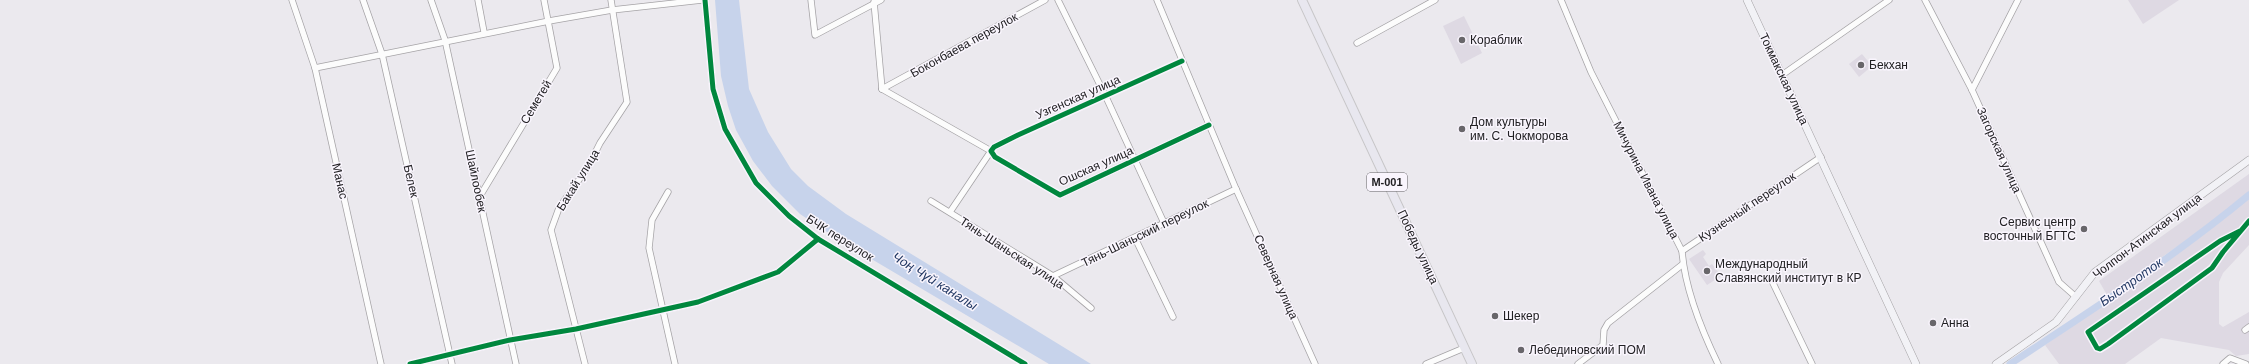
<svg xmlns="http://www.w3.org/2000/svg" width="2249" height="364" viewBox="0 0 2249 364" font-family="Helvetica,sans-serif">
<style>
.built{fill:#ded9e3}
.water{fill:#c7d3eb}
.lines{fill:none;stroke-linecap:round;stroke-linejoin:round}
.canal{stroke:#c7d3eb;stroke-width:7}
.street-casing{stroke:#a5a3a6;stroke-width:7}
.secondary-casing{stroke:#a5a3a6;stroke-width:8}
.primary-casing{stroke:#c7c6c8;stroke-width:10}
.street{stroke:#fcfcfc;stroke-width:5.5}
.secondary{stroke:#f2f2f6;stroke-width:7}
.primary{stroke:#e8e7ef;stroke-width:8}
.cycleway-casing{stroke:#f9f5fd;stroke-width:8}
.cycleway{stroke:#00873e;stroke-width:5}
.poi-dot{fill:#68666a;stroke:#f9f5fd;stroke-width:1.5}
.labels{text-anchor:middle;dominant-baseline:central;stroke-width:3;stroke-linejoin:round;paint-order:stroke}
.shield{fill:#f9f5fd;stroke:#626064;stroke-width:1}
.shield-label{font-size:11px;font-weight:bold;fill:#212023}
.poi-label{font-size:12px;fill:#212023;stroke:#f9f5fd;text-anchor:start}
.street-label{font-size:12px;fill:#212023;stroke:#f9f5fd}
.water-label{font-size:13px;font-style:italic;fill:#233964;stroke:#f9f5fd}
</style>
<rect width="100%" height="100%" fill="#ebe9ee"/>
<g class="built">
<polygon points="2128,0 2179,0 2143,24"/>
<polygon points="1464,16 1482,53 1461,64 1443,26"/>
<polygon points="1862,54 1872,66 1859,77 1849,64"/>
<polygon points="2249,174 2249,192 2220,217 2107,295 2099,281"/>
<polygon points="2249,198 2249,245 2223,273 2219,282 2219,324 2223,327 2249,312 2249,354 2236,356 2229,350 2161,338 2125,364 2059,364 2045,345 2200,237"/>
<polygon points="1703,250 1706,254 1703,257 1709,266 1712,264 1721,276 1707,285 1689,259"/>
</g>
<polygon class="water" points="715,0 739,0 749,89 768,132 791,169 808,186 846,214 1091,364 1049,364 836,238 800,214 772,186 753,161 736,130 728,106 721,76"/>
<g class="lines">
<path class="canal" d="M2010,364C2091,311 2174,257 2249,195"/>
<g class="street-casing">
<g id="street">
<polyline points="292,0 315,68 381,364"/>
<polyline points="363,0 382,54 452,364"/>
<polyline points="431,0 445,40 516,364"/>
<polyline points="478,0 484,32"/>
<polyline points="705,0 713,89 725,129 756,183 789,216 818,239 1025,364"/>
<polyline points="811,0 815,35 881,0"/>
<polyline points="1058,0 1106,97 1164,223"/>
<polyline points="1157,0 1236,189 1315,364"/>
<path d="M1561,0L1591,72L1682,251C1685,290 1701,329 1718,364"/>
<polyline points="1925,0 1972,90 2059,282 2076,297"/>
<polyline points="874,2 882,89"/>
<polyline points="1357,43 1435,0"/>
<polyline points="1182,61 1018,135 994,147 991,151 995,157 1060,195 1209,125"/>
<polyline points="315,68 549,21 612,10 702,0"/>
<polyline points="1782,75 1889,0"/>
<polyline points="882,89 991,151 950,212"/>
<polyline points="882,89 1045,0"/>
<polyline points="1972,90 2018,0"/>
<polyline points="668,192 652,220 649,248 675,364"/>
<polyline points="480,196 557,68 544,0"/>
<polyline points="931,201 1053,276 1091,308"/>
<polyline points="2240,231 2220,241 2088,332 2097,348 2100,349 2108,344 2212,268 2223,252 2249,221"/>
<polyline points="1135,238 1173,317"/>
<polyline points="1682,251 1821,157"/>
<polyline points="1053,276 1236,189"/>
<polyline points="1772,281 1812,364"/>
<polyline points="2245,330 2249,327"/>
<polyline points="410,364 510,340 576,329 698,302 778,272 818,239"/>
<polyline points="585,364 551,230 559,208 588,167 600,143 627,102 611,0"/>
<polyline points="1426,364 1464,348"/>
<polyline points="1578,364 1603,345 1604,330 1608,323 1683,264"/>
<polyline points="2223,364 2230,358 2246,364"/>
</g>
</g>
<g class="secondary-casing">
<g id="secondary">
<polyline points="1747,0 1916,364"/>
<polyline points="1996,364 2056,322 2095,272 2249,160"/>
</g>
</g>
<g class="primary-casing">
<polyline id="primary" points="1302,0 1472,364"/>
</g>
<use href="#street" class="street"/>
<use href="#secondary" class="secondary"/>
<use href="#primary" class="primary"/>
<g class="cycleway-casing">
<g id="cycleway">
<polyline points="705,0 713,89 725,129 756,183 789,216 818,239 1025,364"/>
<polyline points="1182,61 1018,135 994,147 991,151 995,157 1060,195 1209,125"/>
<polyline points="2240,231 2220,241 2088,332 2097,348 2100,349 2108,344 2212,268 2223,252 2249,221"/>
<polyline points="410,364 510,340 576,329 698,302 778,272 818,239"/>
</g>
</g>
<use href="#cycleway" class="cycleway"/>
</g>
<g class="poi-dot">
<circle cx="1462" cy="40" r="4"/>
<circle cx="1861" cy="65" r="4"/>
<circle cx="1462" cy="129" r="4"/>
<circle cx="2084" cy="229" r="4"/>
<circle cx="1707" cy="271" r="4"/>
<circle cx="1495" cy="316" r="4"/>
<circle cx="1933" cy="323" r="4"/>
<circle cx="1521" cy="350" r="4"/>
</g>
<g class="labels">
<rect class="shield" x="1367" y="173" width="40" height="18" rx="3"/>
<g class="shield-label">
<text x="1387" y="182">М-001</text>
</g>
<g class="poi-label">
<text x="1470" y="40">Кораблик</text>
<text x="1869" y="65">Бекхан</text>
<text x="1470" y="122">Дом культуры<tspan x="1470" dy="14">им. С. Чокморова</tspan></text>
<text x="2076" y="222" text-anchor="end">Сервис центр<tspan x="2076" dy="14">восточный БГТС</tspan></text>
<text x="1715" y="264">Международный<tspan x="1715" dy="14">Славянский институт в КР</tspan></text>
<text x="1503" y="316">Шекер</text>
<text x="1941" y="323">Анна</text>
<text x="1529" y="350">Лебединовский ПОМ</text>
</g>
<g class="street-label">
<text transform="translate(964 45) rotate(-29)">Боконбаева переулок</text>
<text transform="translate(1784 79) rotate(65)">Токмакская улица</text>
<text transform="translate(1078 97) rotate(-24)">Узгенская улица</text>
<text transform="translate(536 102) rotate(-59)">Семетей</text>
<text transform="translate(1999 150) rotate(66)">Загорская улица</text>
<text transform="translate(1096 166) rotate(-24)">Ошская улица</text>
<text transform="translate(578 180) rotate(-58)">Бакай улица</text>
<text transform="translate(1646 180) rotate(63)">Мичурина Ивана улица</text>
<text transform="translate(340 181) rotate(77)">Манас</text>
<text transform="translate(411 181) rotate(77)">Белек</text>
<text transform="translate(476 181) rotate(78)">Шайлообек</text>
<text transform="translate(1747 207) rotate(-34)">Кузнечный переулок</text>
<text transform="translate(1145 233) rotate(-26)">Тянь-Шаньский переулок</text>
<text transform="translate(2147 236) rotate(-37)">Чолпон-Атинская улица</text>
<text transform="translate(840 238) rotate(32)">БЧК переулок</text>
<text transform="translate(1418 247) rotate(65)">Победы улица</text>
<text transform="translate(1012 253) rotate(33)">Тянь-Шаньская улица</text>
<text transform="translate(1276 277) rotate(66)">Северная улица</text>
</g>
<g class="water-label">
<text transform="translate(935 281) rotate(32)">Чоң Чүй каналы</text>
<text transform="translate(2131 282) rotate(-35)">Быстроток</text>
</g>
</g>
</svg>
